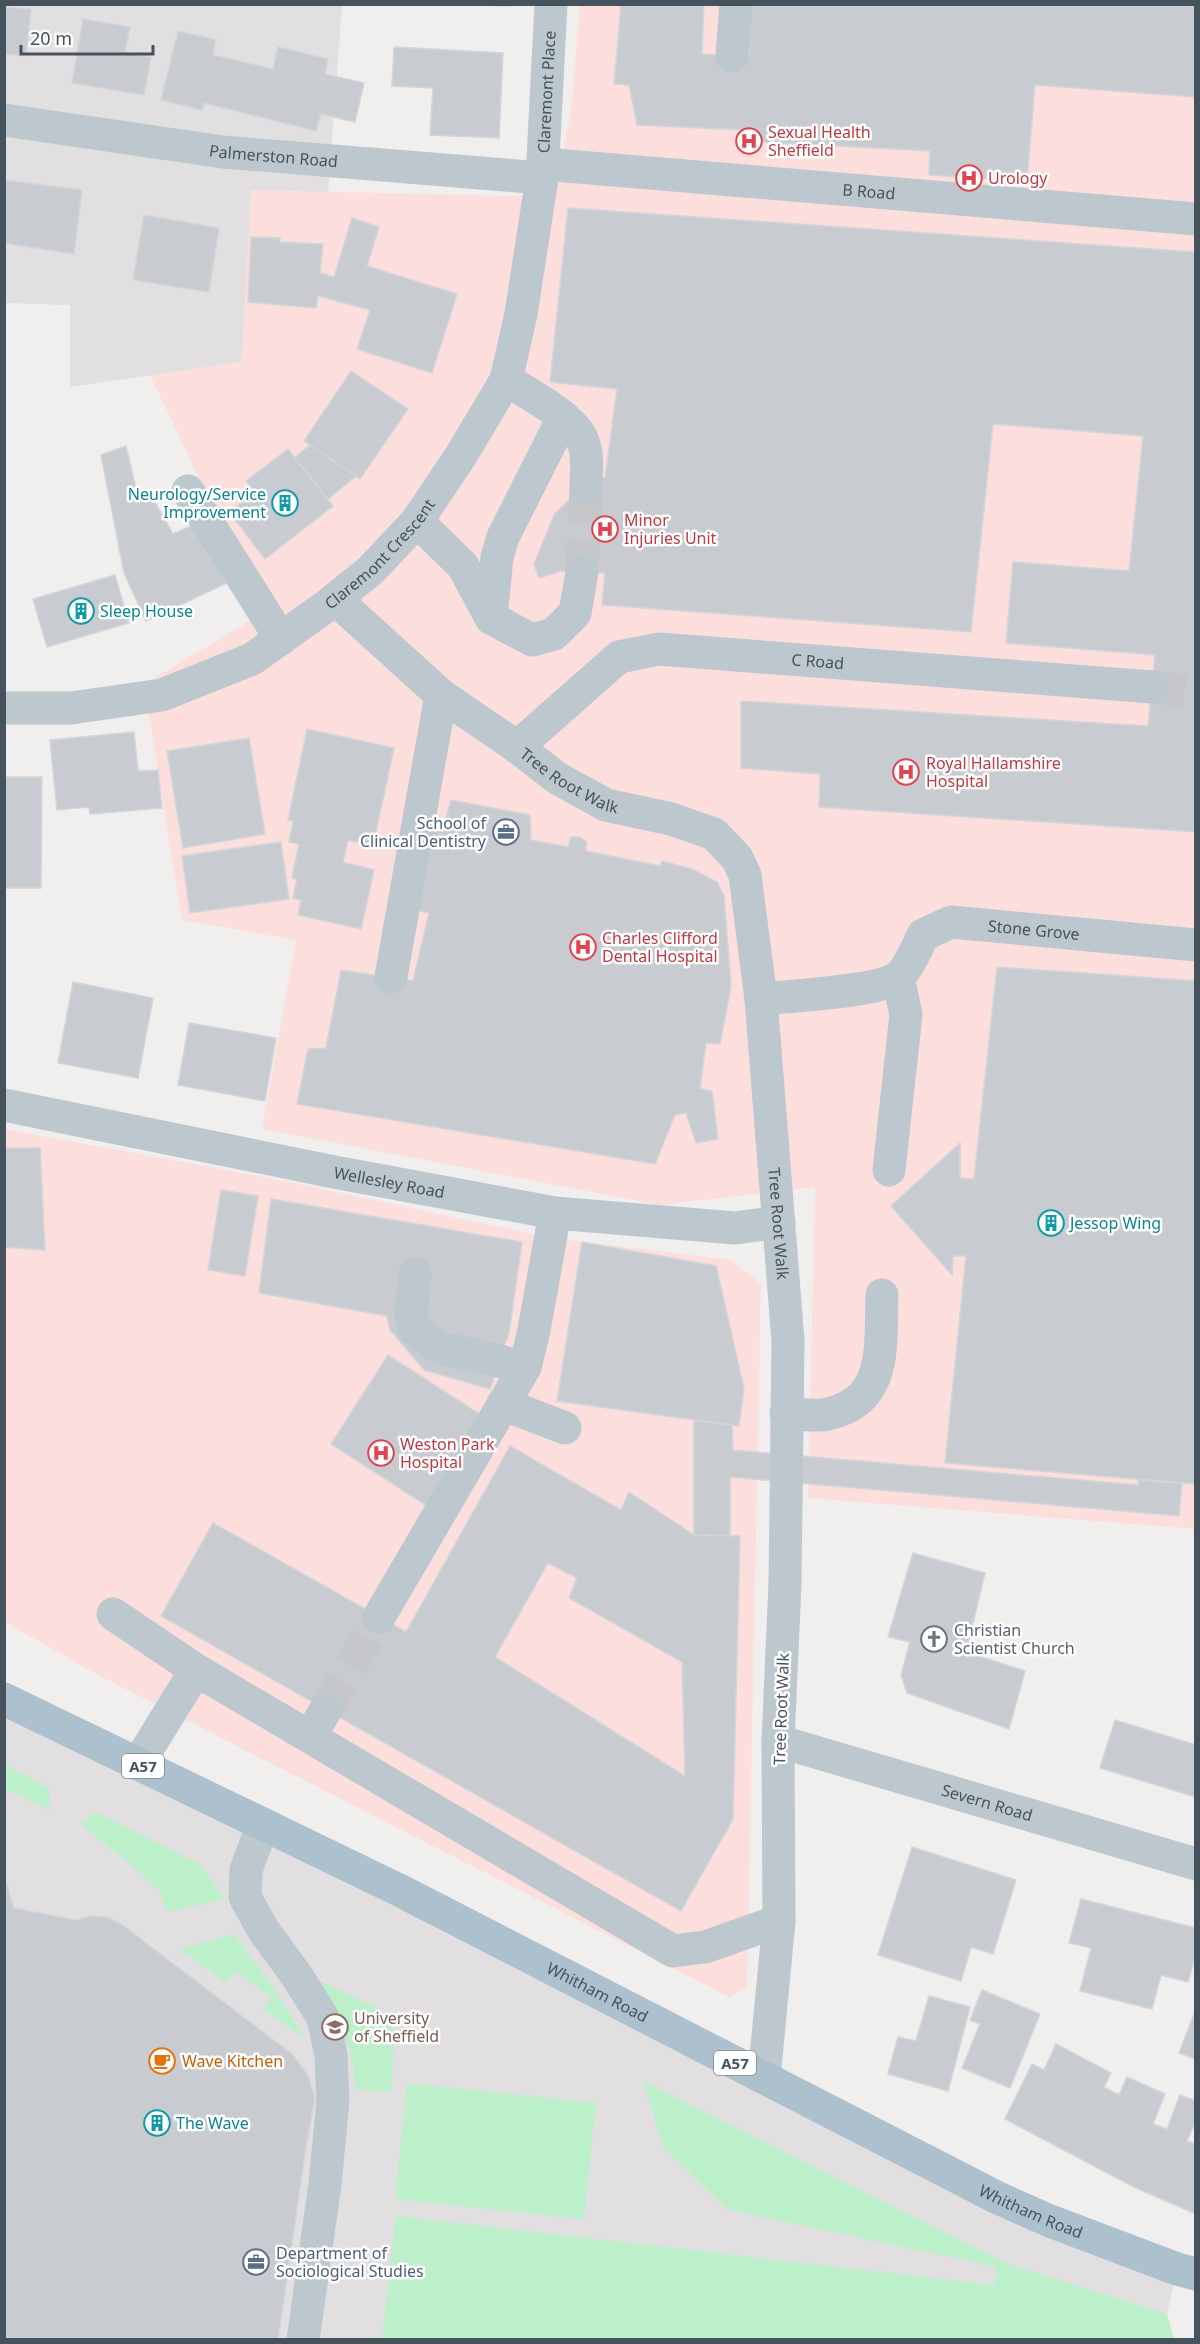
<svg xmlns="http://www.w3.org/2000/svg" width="1200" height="2344" viewBox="0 0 1200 2344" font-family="'Noto Sans',sans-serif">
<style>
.education{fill:#e2dfe0}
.medical{fill:#fcdedd}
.green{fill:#bbf0cb}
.building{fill:#c8ccd1;stroke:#d2d5da;stroke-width:1.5;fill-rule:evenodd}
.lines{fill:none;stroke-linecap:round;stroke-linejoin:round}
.minor-tunnel{stroke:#c6c7ca;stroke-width:33;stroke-dasharray:33 16;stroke-linecap:butt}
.minor{stroke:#bcc7ce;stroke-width:33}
.major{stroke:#adc0ce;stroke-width:33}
.labels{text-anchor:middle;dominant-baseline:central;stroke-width:5;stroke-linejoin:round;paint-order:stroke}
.shield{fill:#fff;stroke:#7e878d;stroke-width:1.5}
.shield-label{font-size:15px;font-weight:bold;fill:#46535c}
.street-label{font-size:16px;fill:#46535c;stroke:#fff}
.health-label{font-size:16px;fill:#be3a42;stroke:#fff;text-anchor:start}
.culture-label{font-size:16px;fill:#0d838f;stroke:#fff;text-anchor:start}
.service-label{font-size:16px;fill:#4e5e75;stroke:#fff;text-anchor:end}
.worship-label{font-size:16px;fill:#5b616d;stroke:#fff;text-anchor:start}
.education-label{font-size:16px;fill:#785e54;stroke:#fff;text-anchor:start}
.food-label{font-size:16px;fill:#c56008;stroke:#fff;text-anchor:start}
</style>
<rect width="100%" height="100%" fill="#f1eeee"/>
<g class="education">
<polygon points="5,5 342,5 328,193 251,190 242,362 70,387 70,305 5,303"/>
<polygon points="4,1699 1177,2269 1167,2314 1174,2339 5,2339"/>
</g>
<g class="medical">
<polygon points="580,5 1195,5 1195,1529 808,1498 815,1187 660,1205 262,1129 296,940 182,920 144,684 263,613 150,375 242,362 251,190 554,197 571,112"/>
<polygon points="4,1129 280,1180 551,1238 731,1260 761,1284 747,1988 729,1997 98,1675 5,1622"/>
</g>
<g class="green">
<polygon points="4,1764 50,1789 49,1810 5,1789"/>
<polygon points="96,1812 201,1865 224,1899 167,1912 159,1891 136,1869 80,1823"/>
<polygon points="234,1934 270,1982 306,2039 263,2009 271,1997 237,1972 225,1982 179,1949"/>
<path d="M311,1977L375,2007L392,2022L394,2040L391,2093L355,2089C355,2042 335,2015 311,1977Z"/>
<polygon points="643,2081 1008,2264 1167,2314 1174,2339 382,2339 396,2216 994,2285 997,2267 729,2210 664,2148"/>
<polygon points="407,2083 596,2103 584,2219 395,2199"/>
</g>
<g class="building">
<polygon points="455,4 509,4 509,6"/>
<polygon points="621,4 704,4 702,54 749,56 751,4 1196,4 1196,97 1035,85 1027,181 929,175 930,151 744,141 744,130 637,125 629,85 614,84"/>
<polygon points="4,7 31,9 26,56 4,54"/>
<polygon points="83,19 130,27 125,53 151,57 144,95 72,83"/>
<polygon points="178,31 216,40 213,55 273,69 278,47 328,59 325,74 364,83 355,122 321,114 316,131 204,103 202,110 161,100"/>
<polygon points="394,47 503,53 499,138 430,135 433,88 392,86"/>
<polygon points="4,180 82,190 74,254 4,243"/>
<polygon points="568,208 1196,252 1196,832 819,807 820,774 741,768 741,701 1148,726 1155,655 1006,643 1013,562 1129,571 1143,436 993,424 971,632 602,605 605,573 561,571 539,578 534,564 555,513 577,493 605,477 617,389 550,382"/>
<polygon points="144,215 219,228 209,292 133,280"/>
<polygon points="352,218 379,227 367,266 457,294 432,373 357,349 370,310 318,296 316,308 248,302 251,237 280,238 280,242 323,244 320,273 334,277"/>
<polygon points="351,371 408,409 360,479 304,441"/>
<polygon points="310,445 356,476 327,500 294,458"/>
<polygon points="126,446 137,493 148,490 173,534 193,525 227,583 146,621 124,573 101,455"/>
<polygon points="288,449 333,506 265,559 229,512 255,492 246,481"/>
<polygon points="115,575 129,623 47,647 33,599"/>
<polygon points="307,729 394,748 373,846 348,840 343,862 374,870 361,929 298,915 301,900 293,898 297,879 292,878 299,844 289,842 293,821 288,820"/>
<polygon points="134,732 138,771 158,770 162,808 90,814 89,807 57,810 50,740"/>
<polygon points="249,738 265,834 183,848 167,751"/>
<polygon points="4,777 42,777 41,888 4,888"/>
<polygon points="451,800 530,815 531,840 568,847 571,837 580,837 587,842 586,851 660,866 662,861 692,869 717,882 724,896 731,986 720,1044 706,1043 700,1089 712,1091 718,1139 696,1143 686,1113 675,1115 655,1164 297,1104 308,1049 326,1048 341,970 413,981 429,913 412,909 426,825 443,828"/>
<polygon points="281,842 289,899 190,913 182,856"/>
<polygon points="997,967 1196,981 1196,1484 945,1463 966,1256 953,1256 952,1275 891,1206 960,1143 960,1178 974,1179"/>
<polygon points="73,982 153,998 138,1078 58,1063"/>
<polygon points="189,1023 276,1038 265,1101 178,1085"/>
<polygon points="4,1148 40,1148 45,1250 4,1247"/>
<polygon points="221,1190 258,1196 245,1276 208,1270"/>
<polygon points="271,1199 522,1242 509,1333 490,1389 424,1370 390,1330 387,1316 259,1293"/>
<polygon points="582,1242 716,1266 744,1388 739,1426 557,1401"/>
<polygon points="388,1355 484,1417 427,1506 331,1444"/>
<polygon points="694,1420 732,1425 733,1450 1138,1485 1138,1480 1182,1483 1179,1516 730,1477 730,1536 694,1535"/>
<path d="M510,1446L621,1510L629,1492L694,1535L740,1536L733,1819L681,1911L161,1616L213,1523L406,1632ZM548,1563L577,1578L569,1598L682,1662L685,1776L495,1657Z"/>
<polygon points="913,1553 985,1573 966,1652 1025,1671 1009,1729 907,1693 901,1675 910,1642 888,1637"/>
<polygon points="1115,1720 1196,1745 1196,1797 1100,1768"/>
<polygon points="912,1847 1016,1880 993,1954 971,1947 961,1981 878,1955"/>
<polygon points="4,1877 14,1908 75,1920 91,1916 107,1917 121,1924 292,2054 308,2075 315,2098 306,2147 278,2340 4,2340"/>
<polygon points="1081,1899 1196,1928 1196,1953 1188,1982 1161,1975 1152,2009 1080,1991 1091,1948 1069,1943"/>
<polygon points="982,1990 1040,2014 1010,2088 962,2068 980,2024 970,2020"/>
<polygon points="929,1996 970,2007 948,2091 888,2074 898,2037 916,2041"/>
<polygon points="1196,2009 1196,2059 1179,2053"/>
<polygon points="1056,2044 1111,2073 1104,2087 1119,2095 1127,2077 1165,2094 1153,2124 1167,2129 1180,2095 1196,2101 1196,2120 1187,2141 1196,2144 1196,2214 1134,2187 1005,2119 1032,2064 1044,2070"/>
</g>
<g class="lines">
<g class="minor-tunnel">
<polyline points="582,572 586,488"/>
<polyline points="1152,687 1196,692"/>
<polyline points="326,1709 379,1617"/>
</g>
<g class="minor">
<polyline points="732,56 736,4"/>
<path id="s1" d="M4,120L223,152L542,178"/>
<path id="s2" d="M543,164L1196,219"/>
<path d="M506,380C526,392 571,416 581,437C589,452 586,471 586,488"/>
<polyline points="188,491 281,639"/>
<polyline points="417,521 463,566 491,618 532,640 554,634 575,613 582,572"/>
<path id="s3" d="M335,599L441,695L517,747L557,778L606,805L671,819L714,834L737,858L745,875L761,999L788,1341L785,1584L778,1741L779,1921L764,2078"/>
<polyline points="491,618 497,557 503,537 563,418"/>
<path id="s4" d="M4,708H71L162,695L252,659L325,607L371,570L417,521L460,457L506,380L521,314L542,178L551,4"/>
<path id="s5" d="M517,747L619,657L659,649L1152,687"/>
<polyline points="391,977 441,695"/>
<path id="s6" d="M761,999C790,996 876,992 897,978C907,971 918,946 923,935L951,922L1196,945"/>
<path id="s7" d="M4,1105L334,1172L555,1213L735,1228L779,1222"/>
<polyline points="889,1170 906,1014 898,978"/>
<polyline points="415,1274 411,1311 414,1329 438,1347 525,1367"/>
<polyline points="503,1404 565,1428"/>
<path d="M786,1413C799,1414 816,1417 828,1414C889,1400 880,1344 882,1295"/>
<polyline points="113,1614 196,1670 673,1951 705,1947 779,1921"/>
<polyline points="379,1617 525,1367 534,1330 555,1213"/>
<polyline points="310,1737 326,1709"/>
<path id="s8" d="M778,1741L1196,1864"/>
<polyline points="138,1764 196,1670"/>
<polyline points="263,1824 246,1870 245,1897 264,1931 297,1976 323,2018 331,2055 333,2101 325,2184 303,2340"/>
</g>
<path class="major" id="s9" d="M4,1699L401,1891L998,2198L1050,2221L1177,2269L1196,2274"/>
</g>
<defs>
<g id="hospital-ring" transform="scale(1.35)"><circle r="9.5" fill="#fff" stroke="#e0444e" stroke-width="1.5"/><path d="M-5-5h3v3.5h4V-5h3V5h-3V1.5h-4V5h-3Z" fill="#e0444e"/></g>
<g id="building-ring" transform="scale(1.35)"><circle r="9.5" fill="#fff" stroke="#0f9aa8" stroke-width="1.5"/><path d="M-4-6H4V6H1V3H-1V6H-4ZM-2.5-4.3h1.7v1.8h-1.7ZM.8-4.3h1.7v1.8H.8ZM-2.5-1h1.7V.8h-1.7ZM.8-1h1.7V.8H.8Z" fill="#0f9aa8"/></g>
<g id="office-ring" transform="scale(1.35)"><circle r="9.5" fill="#fff" stroke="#5c6f8a" stroke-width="1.5"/><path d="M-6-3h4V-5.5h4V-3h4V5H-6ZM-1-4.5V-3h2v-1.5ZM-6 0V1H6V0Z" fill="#5c6f8a"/></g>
<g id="church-ring" transform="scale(1.35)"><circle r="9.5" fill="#fff" stroke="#6b7280" stroke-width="1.5"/><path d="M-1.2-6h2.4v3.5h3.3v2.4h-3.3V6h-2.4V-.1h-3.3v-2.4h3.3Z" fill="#6b7280"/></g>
<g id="university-ring" transform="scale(1.35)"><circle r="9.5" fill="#fff" stroke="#8d6e63" stroke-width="1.5"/><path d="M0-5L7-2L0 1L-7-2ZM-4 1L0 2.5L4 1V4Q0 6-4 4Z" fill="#8d6e63"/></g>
<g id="cafe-ring" transform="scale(1.35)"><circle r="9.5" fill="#fff" stroke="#e8710a" stroke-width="1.5"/><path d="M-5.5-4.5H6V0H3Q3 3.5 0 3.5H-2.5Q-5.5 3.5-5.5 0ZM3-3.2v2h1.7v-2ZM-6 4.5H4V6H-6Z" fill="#e8710a"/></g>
</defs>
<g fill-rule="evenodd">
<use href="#hospital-ring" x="749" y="141"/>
<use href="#hospital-ring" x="969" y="178"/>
<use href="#building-ring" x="285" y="503"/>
<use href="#hospital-ring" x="605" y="529"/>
<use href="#building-ring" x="81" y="611"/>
<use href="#hospital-ring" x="906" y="772"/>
<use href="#office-ring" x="506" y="832"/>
<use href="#hospital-ring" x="583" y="947"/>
<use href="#building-ring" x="1051" y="1223"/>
<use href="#hospital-ring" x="381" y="1453"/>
<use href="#church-ring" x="934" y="1639"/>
<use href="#university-ring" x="335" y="2027"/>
<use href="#cafe-ring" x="162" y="2061"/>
<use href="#building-ring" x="157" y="2123"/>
<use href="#office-ring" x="256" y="2262"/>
</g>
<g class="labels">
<g class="shield">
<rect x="122" y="1754" width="42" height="24" rx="4.5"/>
<rect x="714" y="2051" width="42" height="24" rx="4.5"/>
</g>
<g class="shield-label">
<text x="143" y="1766">A57</text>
<text x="735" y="2063">A57</text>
</g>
<g class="street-label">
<text stroke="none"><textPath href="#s4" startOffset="930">Claremont Place</textPath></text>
<text stroke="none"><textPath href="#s1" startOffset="272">Palmerston Road</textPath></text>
<text stroke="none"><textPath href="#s2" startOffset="327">B Road</textPath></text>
<text stroke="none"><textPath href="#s4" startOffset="422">Claremont Crescent</textPath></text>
<text stroke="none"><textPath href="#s5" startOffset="336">C Road</textPath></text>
<text stroke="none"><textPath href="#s3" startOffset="298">Tree Root Walk</textPath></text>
<text stroke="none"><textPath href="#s6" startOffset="303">Stone Grove</textPath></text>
<text stroke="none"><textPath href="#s7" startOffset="393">Wellesley Road</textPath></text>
<text stroke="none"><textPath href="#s3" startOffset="856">Tree Root Walk</textPath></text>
<text transform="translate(781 1709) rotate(-88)">Tree Root Walk</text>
<text stroke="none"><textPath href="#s8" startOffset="218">Severn Road</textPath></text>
<text stroke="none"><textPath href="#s9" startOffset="662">Whitham Road</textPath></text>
<text stroke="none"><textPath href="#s9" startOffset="1148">Whitham Road</textPath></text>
</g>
<g class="health-label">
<text x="768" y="132">Sexual Health<tspan x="768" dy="18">Sheffield</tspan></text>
<text x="988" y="178">Urology</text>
<text x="624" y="520">Minor<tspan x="624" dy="18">Injuries Unit</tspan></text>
<text x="926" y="763">Royal Hallamshire<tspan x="926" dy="18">Hospital</tspan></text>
<text x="602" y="938">Charles Clifford<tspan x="602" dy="18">Dental Hospital</tspan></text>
<text x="400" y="1444">Weston Park<tspan x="400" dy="18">Hospital</tspan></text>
</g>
<g class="culture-label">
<text x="266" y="494" text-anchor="end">Neurology/Service<tspan x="266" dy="18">Improvement</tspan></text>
<text x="100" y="611">Sleep House</text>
<text x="1070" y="1223">Jessop Wing</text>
<text x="176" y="2123">The Wave</text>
</g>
<g class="service-label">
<text x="486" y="823">School of<tspan x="486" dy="18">Clinical Dentistry</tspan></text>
<text x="276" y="2253" text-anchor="start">Department of<tspan x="276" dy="18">Sociological Studies</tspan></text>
</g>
<g class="worship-label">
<text x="954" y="1630">Christian<tspan x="954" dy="18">Scientist Church</tspan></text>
</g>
<g class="education-label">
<text x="354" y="2018">University<tspan x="354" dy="18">of Sheffield</tspan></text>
</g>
<g class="food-label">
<text x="182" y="2061">Wave Kitchen</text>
</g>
</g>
<rect width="1200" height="2344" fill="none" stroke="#46535c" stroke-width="12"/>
<path d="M21 45v9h132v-9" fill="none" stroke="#46535c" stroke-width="3"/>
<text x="30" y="45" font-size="18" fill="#46535c" stroke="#ffffff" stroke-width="4.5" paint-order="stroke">20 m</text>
</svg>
